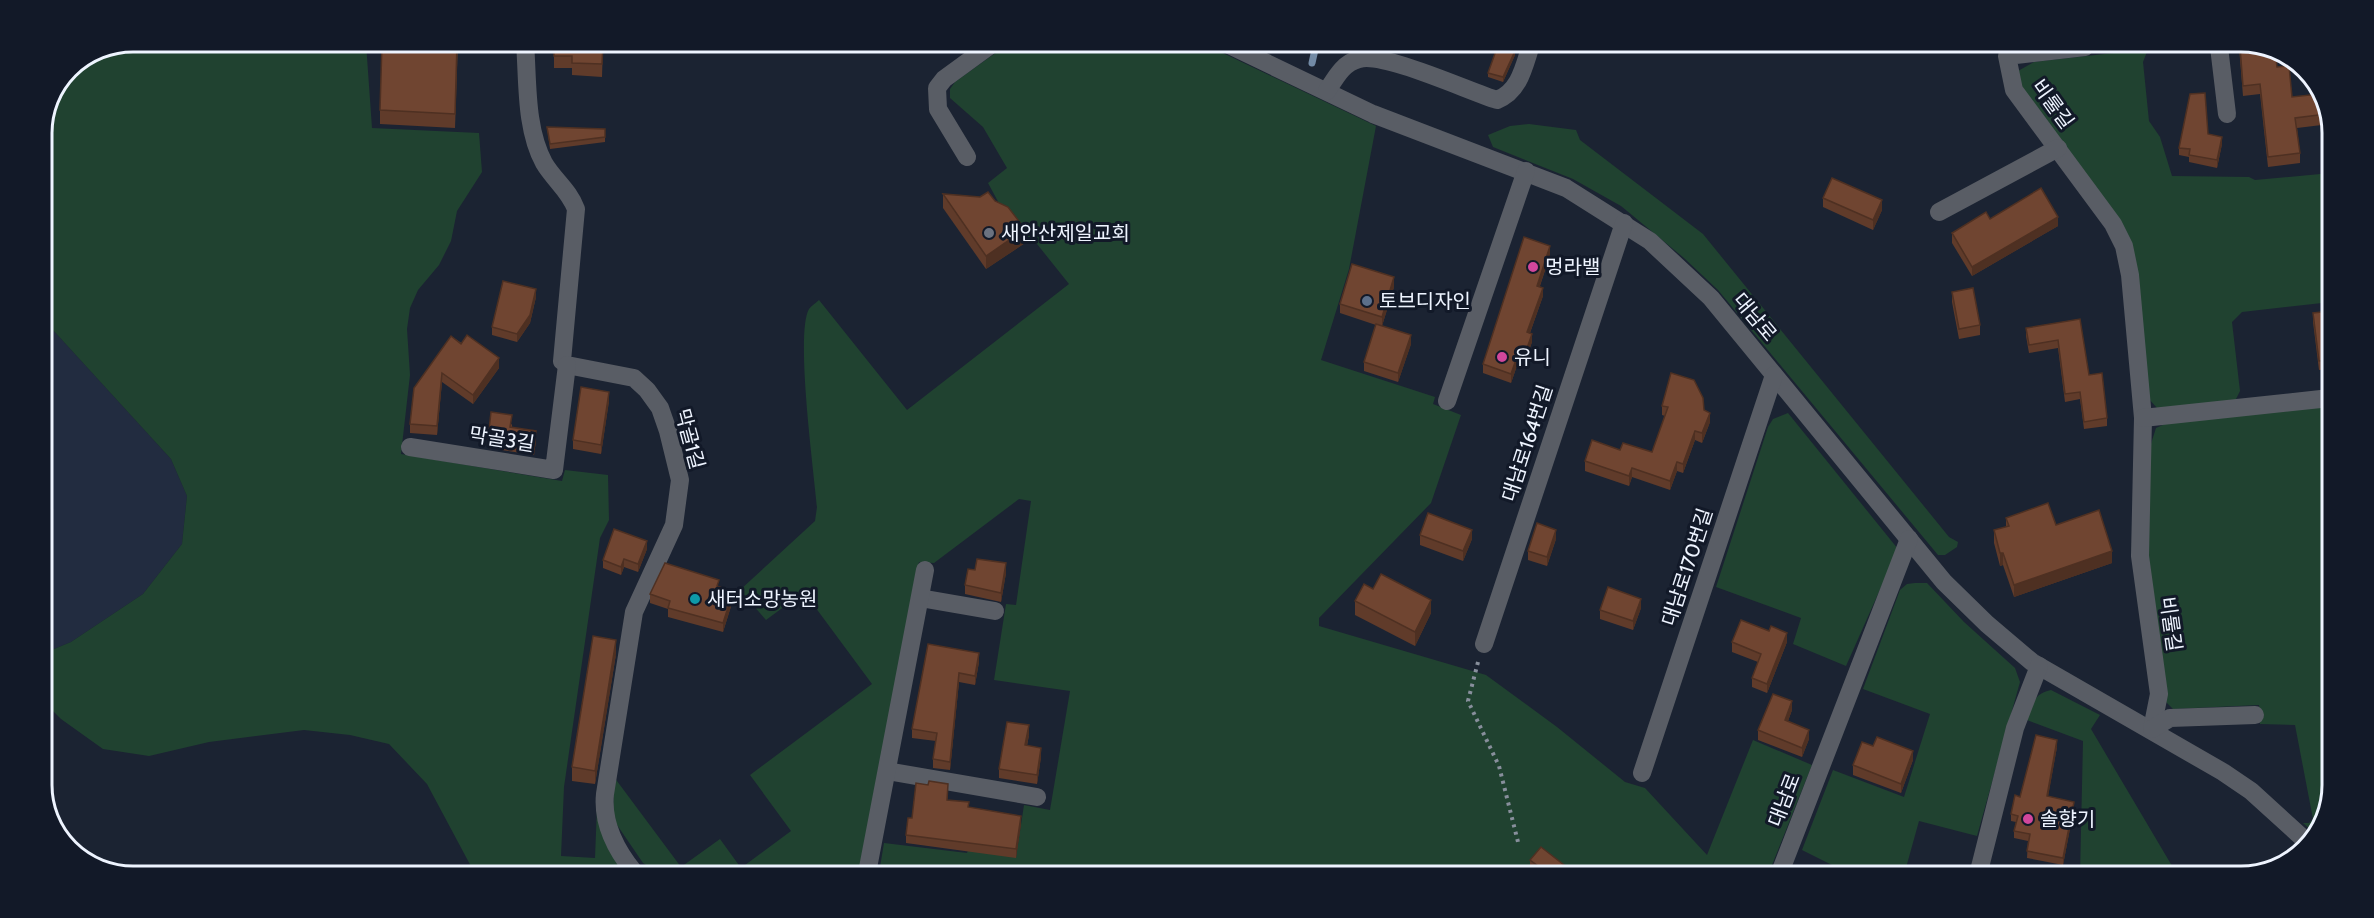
<svg xmlns="http://www.w3.org/2000/svg" width="2374" height="918" viewBox="0 0 2374 918" font-family="Cabin,'Noto Sans KR',sans-serif">
<style>
.built{fill:#222c40}
.green{fill:#204230}
.lines{fill:none;stroke-linecap:round;stroke-linejoin:round}
.stream{stroke:#728aa5;stroke-width:7}
.path{stroke:#888f9c;stroke-width:4;stroke-dasharray:3 4.5;stroke-linecap:butt}
.minor{stroke:#595d65;stroke-width:18}
.wall{fill:#603b2a}
.shaded-wall{fill:#4e3022}
.building{fill:#704531;stroke:#4e3022;stroke-width:1.5}
.worship-dot{fill:#6b7280;stroke:#121928;stroke-width:2}
.hotel-dot{fill:#d1479c;stroke:#121928;stroke-width:2}
.service-dot{fill:#5c6f8a;stroke:#121928;stroke-width:2}
.culture-dot{fill:#0f9aa8;stroke:#121928;stroke-width:2}
.labels{text-anchor:middle;dominant-baseline:central;stroke-width:6;stroke-linejoin:round;paint-order:stroke}
.street-label{font-size:20px;fill:#eef4ff;stroke:#121928}
.poi-label{font-size:20px;fill:#eef4ff;stroke:#121928;text-anchor:start}
.rim{fill:none;stroke:#eef4ff;stroke-width:3}
</style>
<rect width="100%" height="100%" fill="#1b2332"/>
<polygon class="built" points="42,318 171,459 187,496 182,544 143,594 71,642 42,654"/>
<g class="green">
<polygon points="134,42 366,43 372,128 479,133 482,172 457,211 451,241 439,265 418,290 410,308 407,329 410,375 401,454 562,481 565,470 608,475 609,520 600,538 564,787 561,856 595,858 597,807 629,872 474,872 427,784 389,744 350,735 304,730 209,742 149,756 103,749 61,719 42,700 42,654 71,642 143,594 182,544 187,496 171,459 42,318 42,128 69,69"/>
<path d="M1008,44H1204L1376,126L1349,269L1321,360L1435,397L1433,404L1461,415L1431,503L1319,618V626L1486,675L1557,727L1625,782L1645,788L1707,855L1753,740L1812,765L1768,875L879,873L884,843L967,853L968,850L1016,857L1024,805L1050,810L1070,691L994,680L1006,604L1016,605L1031,501L1019,499L934,563L919,562L860,873L673,872L652,869L643,863L613,819L614,777L681,867L720,839L741,868L791,831L750,775L872,684L804,592L766,620L740,590L815,521L817,507C814,472 795,333 809,309C811,306 816,303 819,300L907,410L1069,284L1037,244L1025,243L1008,220L988,183L1007,168L983,127L950,98V89L955,82Z"/>
<polygon points="2148,49 2143,62 2149,121 2160,137 2172,176 2249,177 2255,180 2331,173 2331,302 2242,312 2232,322 2240,391 2235,401 2157,408 2149,399 2138,275 2022,91 2018,71 2034,62"/>
<polygon points="1529,124 1576,130 1580,140 1703,234 1949,537 1958,542 1957,547 1945,555 1938,555 1718,290 1684,258 1621,206 1573,179 1493,147 1488,135 1510,126"/>
<polygon points="2330,406 2327,814 2314,833 2303,823 2309,823 2313,819 2295,725 2260,724 2259,705 2173,709 2165,701 2147,558 2149,450 2156,428 2165,424"/>
<polygon points="1788,413 1898,549 1846,666 1793,644 1801,618 1716,587 1768,427 1773,419"/>
<polygon points="1915,583 1927,583 1964,622 2015,668 2020,682 1977,836 1919,821 1904,875 1852,875 1802,850 1833,770 1904,797 1930,714 1863,689 1900,590 1907,584"/>
<path d="M2051,690L2100,715L2091,729L2178,876H2080L2083,741L2027,720C2032,705 2034,693 2051,690Z"/>
</g>
<g class="lines">
<polyline class="stream" points="1312,63 1316,45"/>
<polyline class="path" points="1478,662 1468,701 1499,766 1518,842"/>
<g class="minor">
<path d="M525,43C528,81 525,128 544,163C554,180 569,190 576,209L562,361L567,365L634,378L647,390L660,408L668,431L680,480L674,525L634,612L605,794C602,823 616,850 634,872"/>
<polyline points="1229,45 1373,114 1566,188 1650,241 1711,298 1944,582 1987,624 2032,662 2223,772 2251,791 2307,842"/>
<polyline points="2085,47 2007,56 2014,90 2113,224 2124,246 2130,275 2143,418 2140,556 2159,694 2152,729"/>
<polyline points="2219,47 2227,114"/>
<path d="M1327,91C1336,77 1343,63 1359,59C1384,52 1468,91 1497,100C1520,91 1524,66 1531,45"/>
<polyline points="967,157 938,109 937,88 944,79 992,44"/>
<polyline points="1939,212 2058,148"/>
<polyline points="1447,401 1526,171"/>
<polyline points="2143,418 2330,398"/>
<polyline points="410,447 554,470 567,365"/>
<polyline points="920,598 995,611"/>
<polyline points="1484,644 1624,223"/>
<polyline points="2152,729 2170,718 2255,715"/>
<polyline points="887,771 1037,797"/>
<polyline points="1642,773 1774,375"/>
<polyline points="867,873 925,570"/>
<polyline points="1779,875 1909,539"/>
<polyline points="1978,875 2015,728 2039,666"/>
</g>
</g>
<g class="wall">
<polygon points="458,43 455,128 380,124 380,110"/>
<polygon points="554,43 603,43 602,77 572,75 572,68 554,68"/>
<polygon points="926,44 947,44 932,53"/>
<polygon points="1411,45 1423,45 1421,49"/>
<polygon points="2239,47 2270,47 2277,67 2292,97 2319,94 2330,124 2297,128 2300,153 2300,163 2268,167 2260,94 2243,96"/>
<polygon points="1515,55 1503,82 1488,77 1488,73"/>
<polygon points="547,127 605,129 605,142 550,149"/>
<polygon points="2208,134 2222,144 2217,168 2189,162 2189,157 2179,155 2179,148"/>
<polygon points="943,194 1025,243 986,269 943,208"/>
<polygon points="1823,198 1882,210 1873,230 1823,207"/>
<polygon points="1990,219 2058,226 1972,276 1952,243 1952,233"/>
<polygon points="1550,255 1540,286 1543,296 1530,333 1532,342 1526,359 1520,357 1511,383 1483,373 1483,364"/>
<polygon points="1394,287 1382,326 1411,344 1398,382 1364,371 1364,362 1376,325 1340,313 1340,304"/>
<polygon points="1952,292 1980,325 1980,335 1959,339 1952,302"/>
<polygon points="536,297 530,323 517,342 492,335 492,327"/>
<polygon points="2331,311 2330,369 2319,370 2313,322 2313,313"/>
<polygon points="2080,319 2089,375 2107,418 2107,426 2084,429 2080,399 2065,402 2058,348 2029,353 2026,336 2026,328"/>
<polygon points="451,336 499,368 473,404 442,382 437,435 410,433 410,424"/>
<polygon points="609,401 601,454 573,449 573,440"/>
<polygon points="1662,406 1704,410 1710,422 1702,443 1695,440 1683,473 1677,471 1670,490 1632,477 1629,486 1585,471 1585,461 1620,450 1652,452 1665,416 1662,415"/>
<polygon points="512,424 512,427 536,440 534,455 488,448 488,439"/>
<polygon points="2006,518 2056,525 2112,563 2014,597 2003,565 2000,566 1994,543 1994,530 2006,527"/>
<polygon points="1420,535 1472,539 1463,561 1420,545"/>
<polygon points="1556,539 1547,566 1528,560 1528,551"/>
<polygon points="647,549 638,572 624,567 621,575 603,568 603,560"/>
<polygon points="1006,573 1001,602 965,594 965,585"/>
<polygon points="719,587 733,600 723,632 668,617 668,609 650,603 650,594"/>
<polygon points="1373,589 1431,613 1415,646 1355,615 1355,601"/>
<polygon points="1641,608 1633,630 1600,619 1600,610"/>
<polygon points="1732,642 1787,642 1767,693 1752,687 1752,678 1758,662 1732,652"/>
<polygon points="928,644 979,662 975,685 959,682 950,770 933,768 933,759 936,741 912,738 912,729"/>
<polygon points="616,654 595,784 572,781 572,767"/>
<polygon points="1792,710 1788,721 1809,739 1802,757 1758,740 1758,730"/>
<polygon points="1029,735 1027,746 1041,757 1037,784 999,778 999,769"/>
<polygon points="2057,747 2048,796 2074,808 2063,865 2027,858 2028,841 2014,838 2014,831 2016,822 2011,821 2011,814 2020,797"/>
<polygon points="1913,760 1901,793 1853,775 1853,765"/>
<polygon points="948,793 947,800 1021,824 1016,858 906,843 906,835 912,818"/>
<polygon points="1530,860 1564,869 1560,874 1543,874 1530,865"/>
</g>
<g class="shaded-wall">
<polygon points="933,44 947,44 932,53"/>
<polygon points="1515,51 1515,55 1503,82 1503,77"/>
<polygon points="2222,137 2222,144 2217,168 2217,160"/>
<polygon points="1882,200 1882,210 1873,230 1873,220"/>
<polygon points="2058,217 2058,226 1972,276 1972,267"/>
<polygon points="1025,229 1025,243 986,269 986,256"/>
<polygon points="1550,246 1550,255 1537,294 1537,286"/>
<polygon points="1394,277 1394,287 1382,326 1382,317"/>
<polygon points="1543,288 1543,296 1527,341 1527,332"/>
<polygon points="536,289 536,297 530,323 517,342 517,334"/>
<polygon points="1532,334 1532,342 1526,359 1526,351"/>
<polygon points="1411,335 1411,344 1398,382 1398,373"/>
<polygon points="1520,348 1520,357 1511,383 1511,374"/>
<polygon points="499,358 499,368 473,404 473,395"/>
<polygon points="442,373 442,382 437,435 437,426"/>
<polygon points="609,392 609,401 601,454 601,445"/>
<polygon points="1710,413 1710,422 1702,443 1702,433"/>
<polygon points="536,431 536,440 534,455 534,446"/>
<polygon points="1695,431 1695,440 1683,473 1683,464"/>
<polygon points="1677,462 1677,471 1670,490 1670,481"/>
<polygon points="1632,468 1632,477 1629,486 1629,476"/>
<polygon points="1472,530 1472,539 1463,561 1463,551"/>
<polygon points="1556,530 1556,539 1547,566 1547,557"/>
<polygon points="44,541 44,558 42,559 42,543"/>
<polygon points="647,541 647,549 638,572 638,564"/>
<polygon points="2112,551 2112,563 2014,597 2014,585"/>
<polygon points="2000,553 2003,553 2003,565 2000,566"/>
<polygon points="624,559 624,567 621,575 621,567"/>
<polygon points="1006,563 1006,573 1001,602 1001,593"/>
<polygon points="733,592 733,600 723,632 723,623"/>
<polygon points="1641,599 1641,608 1633,630 1633,621"/>
<polygon points="1431,600 1431,613 1415,646 1415,632"/>
<polygon points="1787,633 1787,642 1767,693 1767,684"/>
<polygon points="616,640 616,654 595,784 595,771"/>
<polygon points="979,653 979,662 975,685 975,676"/>
<polygon points="959,673 959,682 950,770 950,762"/>
<polygon points="1792,701 1792,710 1785,729 1785,720"/>
<polygon points="1029,725 1029,735 1025,755 1025,745"/>
<polygon points="1809,730 1809,739 1802,757 1802,748"/>
<polygon points="2057,740 2057,747 2047,803 2047,796"/>
<polygon points="1041,748 1041,757 1037,784 1037,775"/>
<polygon points="1913,751 1913,760 1901,793 1901,784"/>
<polygon points="2074,802 2074,808 2063,865 2063,858"/>
<polygon points="1021,816 1021,824 1016,858 1016,849"/>
<polygon points="1564,865 1564,869 1560,874 1557,874"/>
</g>
<g class="building">
<polygon points="382,43 457,43 455,114 380,110"/>
<polygon points="554,43 603,43 602,64 572,63 572,56 554,56"/>
<polygon points="1498,45 1515,51 1503,77 1488,73"/>
<polygon points="2240,47 2270,47 2275,51 2277,67 2289,66 2292,97 2319,94 2327,114 2295,118 2300,153 2268,157 2260,84 2243,86"/>
<polygon points="2205,93 2208,134 2222,137 2217,160 2189,155 2190,149 2179,148 2190,94"/>
<polygon points="547,127 605,129 605,137 550,144"/>
<polygon points="1832,178 1882,200 1873,220 1823,198"/>
<polygon points="2041,188 2058,217 1972,267 1952,233 1986,212 1990,219"/>
<polygon points="988,192 995,201 1008,207 1025,229 986,256 943,194 980,197"/>
<polygon points="1524,237 1550,246 1537,286 1543,288 1527,332 1532,334 1526,351 1520,348 1511,374 1483,364"/>
<polygon points="1352,264 1394,277 1382,317 1340,304"/>
<polygon points="503,281 536,289 530,315 517,334 492,327"/>
<polygon points="1973,288 1980,325 1959,329 1952,292"/>
<polygon points="2331,311 2330,360 2319,361 2313,313"/>
<polygon points="2080,319 2089,375 2102,373 2107,418 2084,422 2080,392 2065,394 2058,340 2029,345 2026,328"/>
<polygon points="1376,324 1411,335 1398,373 1364,362"/>
<polygon points="467,335 499,358 473,395 442,373 437,426 410,424 414,388 451,336 461,344"/>
<polygon points="1671,373 1694,380 1703,398 1704,410 1710,413 1702,433 1695,431 1683,464 1677,462 1670,481 1632,468 1629,476 1585,461 1592,440 1620,450 1623,443 1652,452 1668,407 1662,406"/>
<polygon points="581,387 609,392 601,445 573,440"/>
<polygon points="491,412 512,415 510,427 536,431 534,446 488,439"/>
<polygon points="2048,503 2056,525 2099,510 2112,551 2014,585 2003,553 2000,553 1994,530 2009,526 2006,518"/>
<polygon points="1428,513 1472,530 1463,551 1420,535"/>
<polygon points="1537,523 1556,530 1547,557 1528,551"/>
<polygon points="614,529 647,541 638,564 624,559 621,567 603,560"/>
<polygon points="977,559 1006,563 1001,593 965,585 968,569 975,570"/>
<polygon points="665,563 719,580 717,586 733,592 723,623 668,608 670,601 650,594"/>
<polygon points="1381,574 1431,600 1415,632 1355,601 1364,584 1373,589"/>
<polygon points="1608,587 1641,599 1633,621 1600,610"/>
<polygon points="1741,620 1769,631 1771,626 1787,633 1767,684 1752,678 1761,654 1732,642"/>
<polygon points="593,636 616,640 595,771 572,767"/>
<polygon points="928,644 979,653 975,676 959,673 950,762 933,759 937,733 912,729"/>
<polygon points="1773,694 1792,701 1785,720 1809,730 1802,748 1758,730"/>
<polygon points="1007,722 1029,725 1025,745 1041,748 1037,775 999,769"/>
<polygon points="2036,735 2057,740 2047,796 2074,802 2063,858 2027,851 2030,834 2014,831 2018,816 2011,814 2015,795 2020,797"/>
<polygon points="1877,737 1913,751 1901,784 1853,765 1862,742 1873,746"/>
<polygon points="929,781 948,784 947,800 969,802 968,807 1021,816 1016,849 906,835 908,818 912,818 916,783 928,785"/>
<polygon points="1541,847 1564,865 1557,874 1549,874 1530,860"/>
</g>
<circle class="worship-dot" cx="989" cy="233" r="6"/>
<g class="hotel-dot">
<circle cx="1533" cy="267" r="6"/>
<circle cx="1502" cy="357" r="6"/>
<circle cx="2028" cy="819" r="6"/>
</g>
<circle class="service-dot" cx="1367" cy="301" r="6"/>
<circle class="culture-dot" cx="695" cy="599" r="6"/>
<g class="labels">
<g class="street-label">
<text transform="translate(2053 104) rotate(54)">비룰길</text>
<text transform="translate(1755 317) rotate(50)">대남로</text>
<text transform="translate(502 439) rotate(9)">막골3길</text>
<text transform="translate(690 439) rotate(75)">막골1길</text>
<text transform="translate(1527 443) rotate(-72)">대남로164번길</text>
<text transform="translate(1687 567) rotate(-72)">대남로170번길</text>
<text transform="translate(2171 624) rotate(82)">비룰길</text>
<text transform="translate(1784 800) rotate(-69)">대남로</text>
</g>
<g class="poi-label">
<text x="1001" y="233">새안산제일교회</text>
<text x="1545" y="267">멍라밸</text>
<text x="1379" y="301">토브디자인</text>
<text x="1514" y="357">유니</text>
<text x="707" y="599">새터소망농원</text>
<text x="2040" y="819">솔향기</text>
</g>
</g>
<path d="M0 0H2374V918H0ZM133 52H2241A81 81 0 0 1 2322 133V785A81 81 0 0 1 2241 866H133A81 81 0 0 1 52 785V133A81 81 0 0 1 133 52Z" fill="#121928" fill-rule="evenodd"/>
<path class="rim" d="M133 52H2241A81 81 0 0 1 2322 133V785A81 81 0 0 1 2241 866H133A81 81 0 0 1 52 785V133A81 81 0 0 1 133 52Z"/>
</svg>
